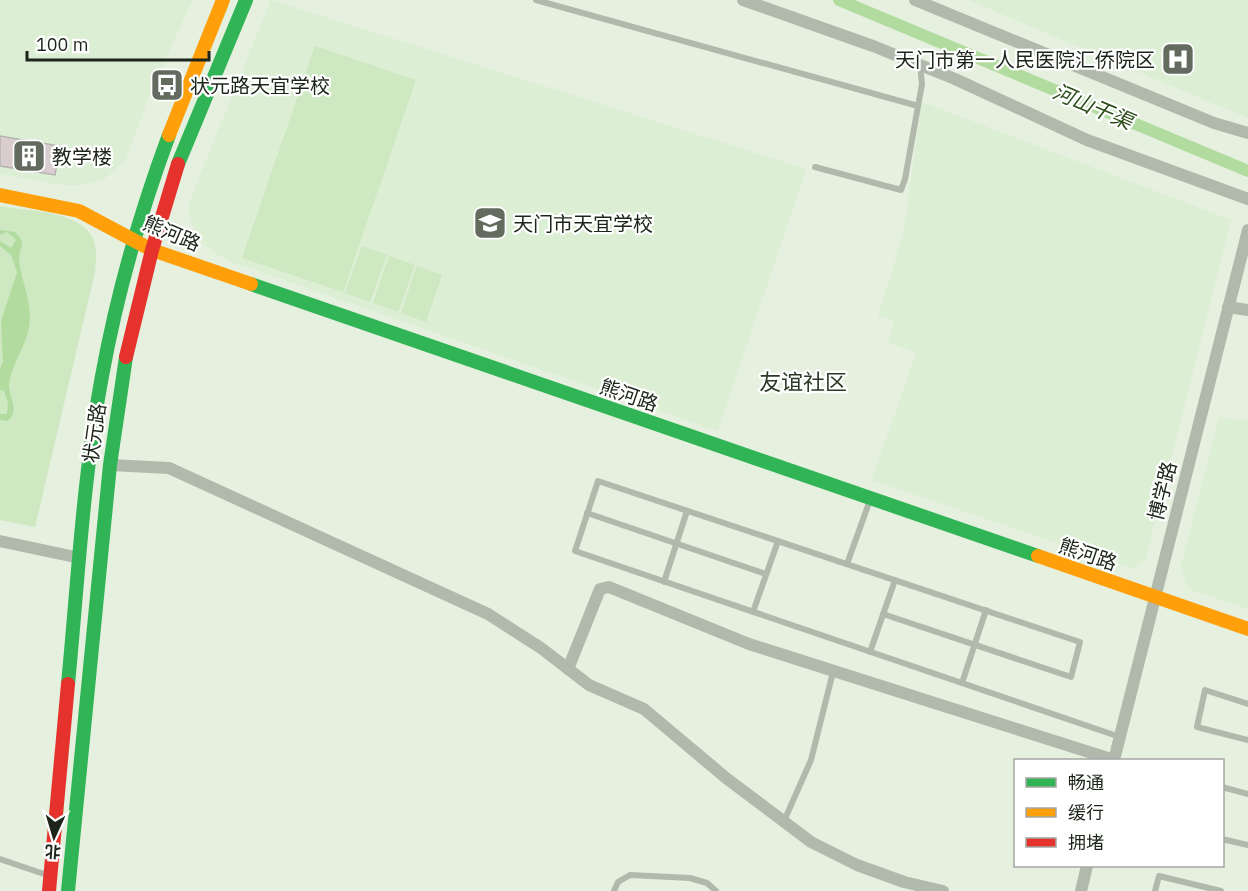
<svg xmlns="http://www.w3.org/2000/svg" width="1248" height="891" viewBox="0 0 1248 891" font-family="'IBM Plex Sans','Noto Sans SC',sans-serif">
<style>
.built{fill:#dceed3}
.green{fill:#cee8c2}
.water{fill:#b2dc9f}
.lines{fill:none;stroke-linecap:round;stroke-linejoin:round}
.canal{stroke:#b2dc9f;stroke-width:12}
.building{fill:#d9cdd0;stroke:#b5b5b0;stroke-width:1.5}
.lane{stroke:#b0b9ac;stroke-width:6}
.street{stroke:#b0b9ac;stroke-width:12}
.fast{stroke:#30b455;stroke-width:14}
.slow{stroke:#ff9f0a;stroke-width:14}
.jam{stroke:#e5322d;stroke-width:14}
.labels{text-anchor:middle;dominant-baseline:central;stroke-width:4.5;stroke-linejoin:round;paint-order:stroke}
.poi-label{font-size:20px;fill:#1d241a;stroke:#fff;text-anchor:start}
.street-label{font-size:20px;fill:#1d241a;stroke:#fff}
.water-label{font-size:21px;font-style:italic;fill:#294c16;stroke:#fff}
.quarter-label{font-size:22px;fill:#2a3923;stroke:#fff}
</style>
<rect width="100%" height="100%" fill="#e5f0df"/>
<g class="built">
<polygon points="0,0 192,0 149,97 126,159 103,180 83,185 62,185 0,174"/>
<polygon points="271,0 806,169 718,431 235,263 216,254 203,243 194,230 189,215 190,200"/>
<polygon points="968,0 1248,0 1248,118"/>
<polygon points="922,102 1231,220 1146,558 1133,569 872,480 916,353 888,342 894,321 878,316 903,236"/>
<polygon points="1219,417 1248,421 1248,609 1189,589 1181,567"/>
</g>
<g class="green">
<polygon points="315,46 416,80 343,292 242,258"/>
<path d="M0,206C26,211 75,210 91,235C98,246 96,260 95,272L35,527L0,520Z"/>
<polygon points="362,246 387,255 370,302 345,293"/>
<polygon points="389,256 415,265 398,312 373,303"/>
<polygon points="417,266 442,275 426,322 401,313"/>
</g>
<path class="water" d="M0,230L15,232L22,241C22,247 19,253 19,259C21,283 33,301 29,327C26,347 12,363 9,383C8,396 21,412 7,421L0,420V414H7L8,403L4,391L0,390V368L3,362L1,321L17,272L11,255L0,246V241L11,248L16,240L7,232L0,235Z"/>
<g class="lines">
<polyline class="canal" points="839,0 1248,171"/>
</g>
<polygon class="building" points="0,136 60,146 55,175 0,166"/>
<g class="lines">
<g class="lane">
<polyline points="536,0 918,106"/>
<polyline points="815,167 901,190 905,179 922,84 920,65"/>
<polyline points="587,513 766,574"/>
<polyline points="847,564 870,500"/>
<polyline points="664,582 687,511"/>
<polyline points="753,612 778,541"/>
<polyline points="883,614 1071,677 1080,642 598,481 575,551 1120,737"/>
<polyline points="870,652 895,580"/>
<polyline points="962,683 986,610"/>
<polyline points="1248,704 1205,690 1197,727 1248,740"/>
<polyline points="1222,787 1248,794"/>
<polyline points="784,821 811,760 833,672"/>
<polyline points="1222,839 1248,845"/>
<polyline points="0,859 47,875"/>
<polyline points="614,891 618,882 630,875 690,878 707,883 716,891"/>
<polyline points="1155,891 1159,876 1221,891"/>
</g>
<g class="street">
<polyline points="743,0 873,46 955,79 1087,140 1248,199"/>
<polyline points="915,0 1214,123 1248,133"/>
<polyline points="1228,307 1248,310"/>
<polyline points="110,465 169,468 488,614 541,648 589,685 644,709 726,778 811,842 857,865 904,882 943,891"/>
<polyline points="0,541 80,558"/>
<polyline points="568,669 600,589 609,587 749,644 1114,760"/>
<polyline points="1114,760 1248,230"/>
<polyline points="1081,891 1087,866"/>
</g>
<g class="fast">
<polyline points="178,164 246,0"/>
<polyline points="251,284 1038,556"/>
<path d="M68,684C78,581 83,477 102,376C117,294 140,213 169,135"/>
<polyline points="68,891 110,465 126,357"/>
</g>
<g class="slow">
<polyline points="169,135 223,0"/>
<polyline points="0,195 79,211 152,250 251,284"/>
<polyline points="1038,556 1248,629"/>
</g>
<g class="jam">
<polyline points="126,357 152,250 178,164"/>
<polyline points="49,891 68,684"/>
</g>
</g>
<defs>
<g id="hospital-square" transform="scale(1.725)"><rect x="-9" y="-9" width="18" height="18" rx="4" fill="#636b5f" stroke="#fff"/><path d="M-5-5h3v3.5h4V-5h3V5h-3V1.5h-4V5h-3Z" fill="#fff"/></g>
<g id="bus-square" transform="scale(1.725)"><rect x="-9" y="-9" width="18" height="18" rx="4" fill="#636b5f" stroke="#fff"/><path d="M-5-6H5V4H4V6H2V4H-2V6H-4V4H-5ZM-3.5-4V0h7V-4ZM-3.5 1.2v1.5H-2V1.2ZM2 1.2v1.5H3.5V1.2Z" fill="#fff"/></g>
<g id="building-square" transform="scale(1.725)"><rect x="-9" y="-9" width="18" height="18" rx="4" fill="#636b5f" stroke="#fff"/><path d="M-4-6H4V6H1V3H-1V6H-4ZM-2.5-4.3h1.7v1.8h-1.7ZM.8-4.3h1.7v1.8H.8ZM-2.5-1h1.7V.8h-1.7ZM.8-1h1.7V.8H.8Z" fill="#fff"/></g>
<g id="school-square" transform="scale(1.725)"><rect x="-9" y="-9" width="18" height="18" rx="4" fill="#636b5f" stroke="#fff"/><path d="M0-5L7-2L0 1L-7-2ZM-4 1L0 2.5L4 1V4Q0 6-4 4Z" fill="#fff"/></g>
</defs>
<g fill-rule="evenodd">
<use href="#hospital-square" x="1178" y="59"/>
<use href="#bus-square" x="167" y="85"/>
<use href="#building-square" x="29" y="156"/>
<use href="#school-square" x="490" y="223"/>
</g>
<g class="labels">
<g class="poi-label">
<text x="1155" y="59" text-anchor="end">天门市第一人民医院汇侨院区</text>
<text x="190" y="85">状元路天宜学校</text>
<text x="52" y="156">教学楼</text>
<text x="513" y="223">天门市天宜学校</text>
</g>
<g class="street-label">
<text transform="translate(172 233) rotate(23)">熊河路</text>
<text transform="translate(629 395) rotate(19)">熊河路</text>
<text transform="translate(94 433) rotate(-82)">状元路</text>
<text transform="translate(1162 491) rotate(-76)">博学路</text>
<text transform="translate(1088 554) rotate(19)">熊河路</text>
</g>
<g class="water-label">
<text transform="translate(1093 106) rotate(23)">河山干渠</text>
</g>
<g class="quarter-label">
<text x="803" y="381">友谊社区</text>
</g>
</g>
<rect x="1014" y="759" width="210" height="108" fill="#ffffff" stroke="#a5a7a3" stroke-width="1.5"/>
<rect x="1026" y="778" width="30" height="9" fill="#30b455" stroke="#a5a7a3" stroke-width="1.5"/>
<text x="1068" y="789" font-size="18" fill="#1d241a">畅通</text>
<rect x="1026" y="808" width="30" height="9" fill="#ff9f0a" stroke="#a5a7a3" stroke-width="1.5"/>
<text x="1068" y="819" font-size="18" fill="#1d241a">缓行</text>
<rect x="1026" y="838" width="30" height="9" fill="#e5322d" stroke="#a5a7a3" stroke-width="1.5"/>
<text x="1068" y="849" font-size="18" fill="#1d241a">拥堵</text>
<g transform="translate(54 837) rotate(184)" stroke="#ffffff" stroke-width="4.5" paint-order="stroke">
<path d="M0-4.5L10 22L0 15L-10 22Z" fill="#1d241a"/>
<text y="-9" font-size="16" font-weight="bold" text-anchor="middle" fill="#1d241a">北</text>
</g>
<path d="M27 51v9h182v-9" fill="none" stroke="#1d241a" stroke-width="3"/>
<text x="36" y="51" font-size="18" fill="#1d241a" stroke="#ffffff" stroke-width="4.5" paint-order="stroke">100 m</text>
</svg>
